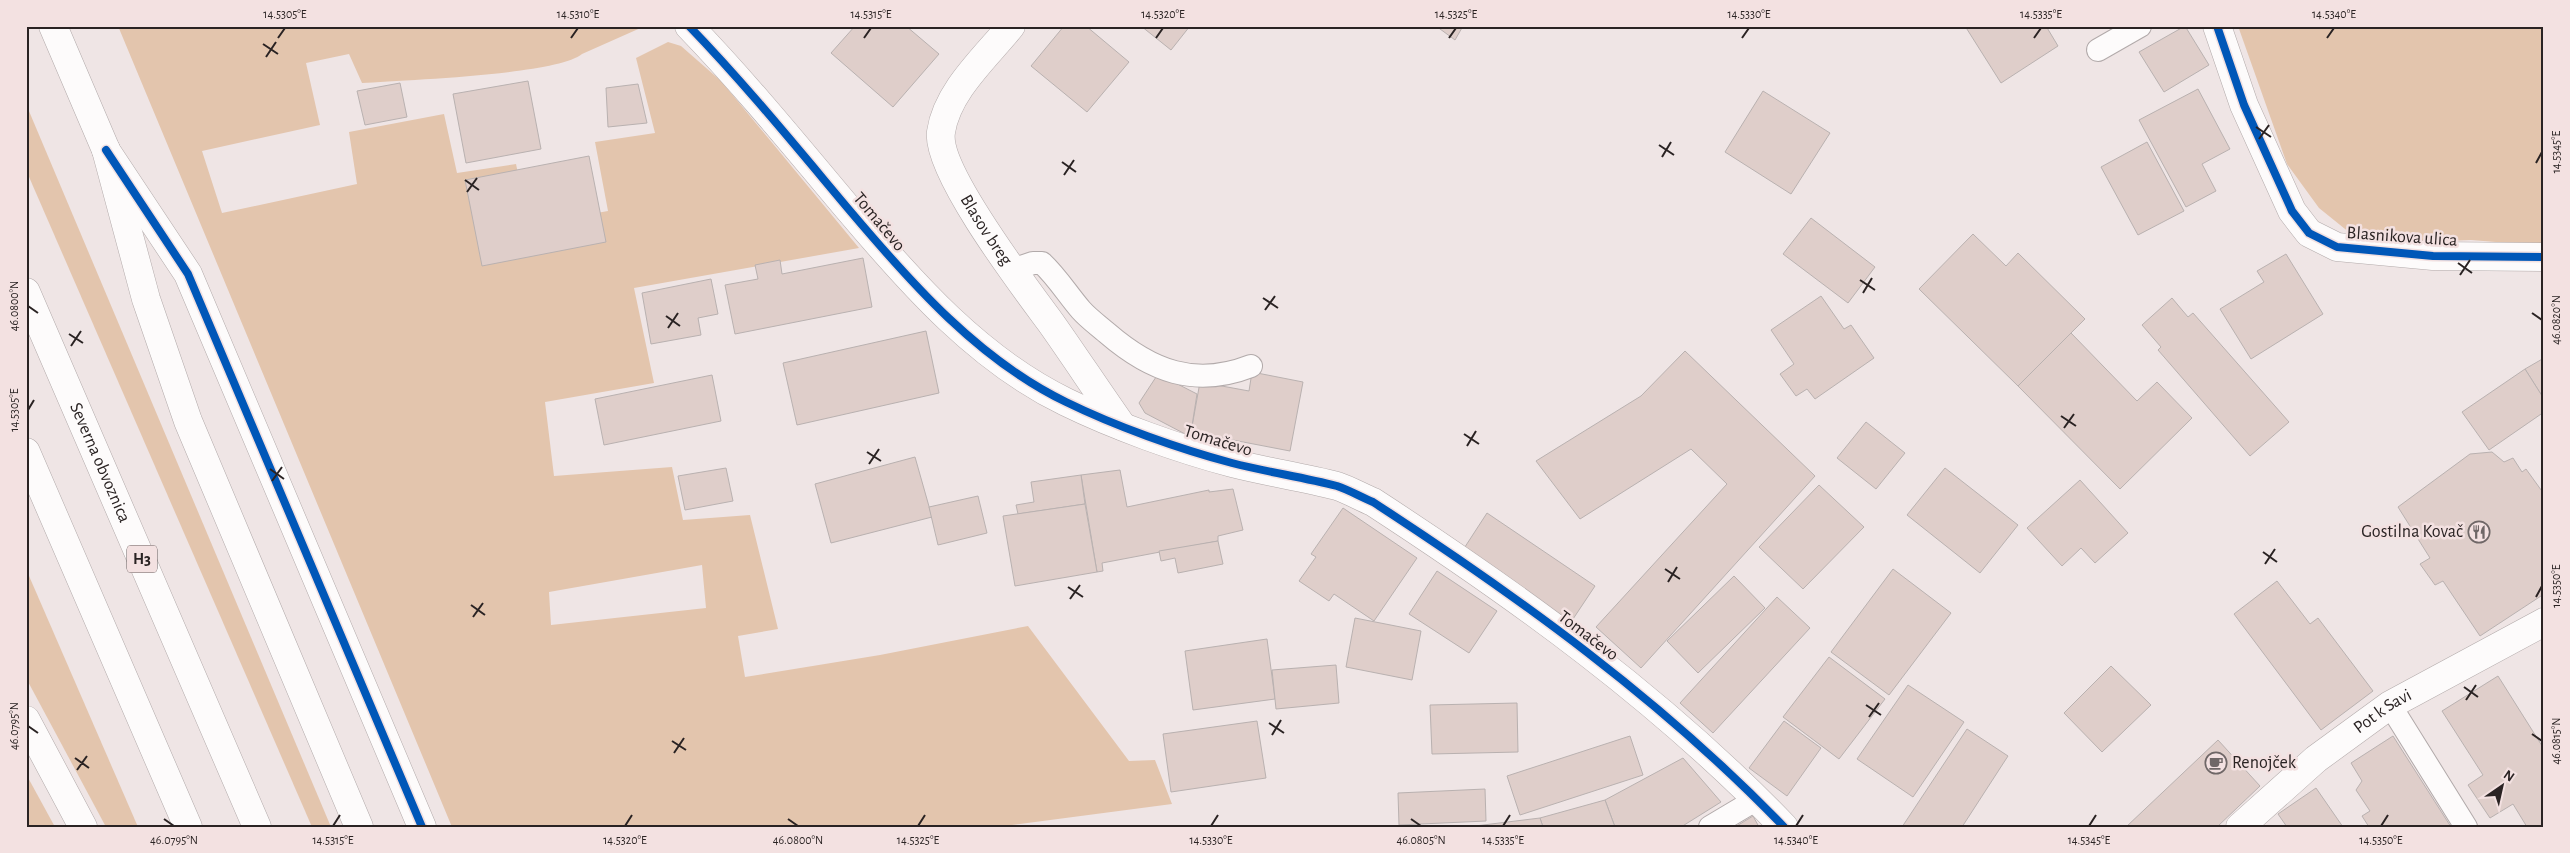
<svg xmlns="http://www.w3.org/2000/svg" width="2570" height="853" viewBox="0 0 2570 853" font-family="'Alegreya Sans',sans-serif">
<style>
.green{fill:#e3c5ad;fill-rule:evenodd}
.building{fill:#dfceca;stroke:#b9b1b0}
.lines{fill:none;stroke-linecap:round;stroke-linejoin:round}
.service-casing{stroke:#b2aaaa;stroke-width:24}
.minor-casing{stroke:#b2aaaa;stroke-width:29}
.tertiary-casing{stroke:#b2aaaa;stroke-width:29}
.primary-casing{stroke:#b2aaaa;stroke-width:29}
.trunk-casing{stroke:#b2aaaa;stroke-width:29}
.service{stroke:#fdfbfb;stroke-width:22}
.minor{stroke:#fdfbfb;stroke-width:28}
.tertiary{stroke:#fdfbfb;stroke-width:28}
.primary{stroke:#fdfbfb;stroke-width:28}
.trunk{stroke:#fdfbfb;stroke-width:28}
.cycleway-casing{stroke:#f3e1e1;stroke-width:11}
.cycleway{stroke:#0057b8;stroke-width:8}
.ticks{fill:none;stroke:#2a2323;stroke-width:2}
.labels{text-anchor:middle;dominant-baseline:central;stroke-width:5;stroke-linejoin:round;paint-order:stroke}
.shield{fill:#f3e1e1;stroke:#665c5c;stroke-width:1}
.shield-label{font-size:16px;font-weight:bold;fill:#2a2323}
.street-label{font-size:18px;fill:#2a2323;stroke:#f3e1e1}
.poi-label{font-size:18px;fill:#2a2323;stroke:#f3e1e1;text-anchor:end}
.neatline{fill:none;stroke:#2a2323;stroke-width:2}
.ticks-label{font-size:12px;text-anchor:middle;fill:#2a2323}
</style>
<rect width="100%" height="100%" fill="#efe5e5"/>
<g class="green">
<path d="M118,26H645L582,54C557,75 403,80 362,83L349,54L306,63L320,125L202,151L222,213L357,184L349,132L444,114L457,173L516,164L529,225L608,211L595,142L655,133L636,58L668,42L681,46L721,81L859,248L634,288L654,383L545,402L554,476L672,467L683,520L750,515L778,629L738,636L745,677L880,655L1028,626L1129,761L1155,760L1172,804L996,827H452ZM702,565L706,608L551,625L549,592Z"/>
<polygon points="2238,26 2544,26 2544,246 2471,240 2421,242 2350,233 2319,208 2287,164"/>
<polygon points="26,104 331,827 312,827 26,170"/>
<polygon points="26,569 138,827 106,827 26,678"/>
<polygon points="26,774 55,827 26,827"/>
</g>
<g class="building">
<polygon points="855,26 906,26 939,54 893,107 831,53"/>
<polygon points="1064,26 1086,26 1129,62 1087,112 1031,66"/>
<polygon points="1141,26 1190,26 1171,50"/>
<polygon points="1436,26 1463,26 1455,40"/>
<polygon points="1965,26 2046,26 2058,46 2001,83"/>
<polygon points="2185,26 2209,65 2164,92 2139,52"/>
<polygon points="528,81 541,149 466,163 453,94"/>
<polygon points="400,83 407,117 365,125 357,91"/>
<polygon points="638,84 647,123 608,127 606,88"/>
<polygon points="2198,89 2230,149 2202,164 2216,191 2186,207 2139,120"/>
<polygon points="1763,91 1830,133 1791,194 1725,152"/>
<polygon points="2147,142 2184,211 2138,235 2101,167"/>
<polygon points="589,156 606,242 482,266 465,180"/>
<polygon points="1811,218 1875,267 1848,303 1783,254"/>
<polygon points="1973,234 2006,266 2018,253 2085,319 2018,386 1919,289"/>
<polygon points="2286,254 2323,314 2251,359 2220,309 2264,282 2257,271"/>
<polygon points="863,258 872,307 735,334 725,285 758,279 755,265 780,260 782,274"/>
<polygon points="711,279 718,314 698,318 701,335 651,344 642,293"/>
<polygon points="1821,296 1844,329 1851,325 1874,358 1815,399 1807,389 1796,396 1780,374 1794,364 1771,330"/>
<polygon points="2172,298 2188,317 2193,313 2289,422 2250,456 2158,350 2161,347 2142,325"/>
<polygon points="926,331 939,393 797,425 783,363"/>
<polygon points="2071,333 2137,401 2157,382 2192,418 2120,489 2018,386"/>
<polygon points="1685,351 1815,476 1641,668 1596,627 1727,484 1691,449 1580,519 1536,461 1641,396"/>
<polygon points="2544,358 2544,399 2525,369"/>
<polygon points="2525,369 2544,399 2544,412 2489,450 2462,412"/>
<polygon points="1252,372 1303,382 1290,451 1191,432 1200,382 1249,391"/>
<polygon points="1158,374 1197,394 1191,432 1187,435 1145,413 1139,403"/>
<polygon points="712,375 721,421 604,445 595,399"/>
<polygon points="1866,422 1905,453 1876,489 1837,458"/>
<polygon points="2492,452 2504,462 2513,458 2522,472 2526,469 2544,494 2544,594 2480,636 2443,581 2435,585 2420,564 2430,558 2398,507 2470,454"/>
<polygon points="915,457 932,517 831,543 815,484"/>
<polygon points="726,468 733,501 685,510 678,476"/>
<polygon points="1945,468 2018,525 1980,573 1907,515"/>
<polygon points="1120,470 1127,507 1209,490 1209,492 1233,489 1243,530 1218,536 1218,541 1102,563 1103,571 1097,572 1081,475"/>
<polygon points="1081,475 1085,504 1018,514 1016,505 1034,502 1031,482"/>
<polygon points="2080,480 2128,533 2095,563 2081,548 2062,566 2027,528"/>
<polygon points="1819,485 1864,527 1803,589 1759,547"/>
<polygon points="978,496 987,533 938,545 929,507"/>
<polygon points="1085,504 1097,572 1015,586 1003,516"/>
<polygon points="1343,508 1417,558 1374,621 1334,594 1329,601 1299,581 1316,557 1311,554"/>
<polygon points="1487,513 1595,586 1569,625 1461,553"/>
<polygon points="1218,541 1223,564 1178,573 1175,558 1161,561 1159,551"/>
<polygon points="1893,569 1951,613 1889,695 1831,652"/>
<polygon points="1437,571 1497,611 1469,653 1409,614"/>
<polygon points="1734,576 1765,608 1698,673 1667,641"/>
<polygon points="2277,581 2310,624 2318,618 2373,691 2321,730 2234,614"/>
<polygon points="1777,597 1810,628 1713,733 1680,703"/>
<polygon points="1355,618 1421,631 1412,680 1346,667"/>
<polygon points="1267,639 1275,699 1193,710 1185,651"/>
<polygon points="1829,657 1885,699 1839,759 1783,717"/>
<polygon points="1336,665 1339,703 1276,709 1272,670"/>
<polygon points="2111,666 2151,705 2102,752 2064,713"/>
<polygon points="2498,676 2544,749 2544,827 2527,827 2513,804 2490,818 2468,785 2483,775 2442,711"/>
<polygon points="1908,685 1964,722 1913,797 1857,759"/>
<polygon points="1517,703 1518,752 1432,754 1430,705"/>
<polygon points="1257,721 1266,778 1171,792 1163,734"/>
<polygon points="1784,721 1821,748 1787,796 1749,768"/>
<polygon points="1967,729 2008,756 1962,827 1902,827"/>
<polygon points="1630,736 1643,775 1520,815 1507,776"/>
<polygon points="2393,736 2451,827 2369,827 2362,816 2370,811 2356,790 2362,781 2351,763"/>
<polygon points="2218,740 2260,786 2217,827 2126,827"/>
<polygon points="1683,758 1721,802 1681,827 1615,827 1605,800"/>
<polygon points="2316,788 2343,827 2287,827 2278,814"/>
<polygon points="1485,789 1486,821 1399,825 1398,793"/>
<polygon points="1605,800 1615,827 1543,827 1540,818"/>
<polygon points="1753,816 1759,827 1735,827"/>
<polygon points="1540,818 1543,827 1475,826"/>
</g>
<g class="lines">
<g class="service-casing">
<g id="service">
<polyline points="2098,50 2140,26"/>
<path d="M1012,270L1033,263H1042C1057,277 1068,295 1081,310C1089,319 1099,326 1107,333C1151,371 1195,388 1251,366"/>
<polyline points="2390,705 2466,827"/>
<polyline points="1710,827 1757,799"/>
</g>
</g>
<g class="minor-casing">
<g id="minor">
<path d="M689,26C746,85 798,149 851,212C912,284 979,360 1066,402C1115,426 1179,449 1232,463C1267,472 1302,477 1337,486C1349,490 1361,497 1373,502C1519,597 1663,701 1784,827"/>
<path id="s1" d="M1011,26C986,57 947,91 941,132C935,170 1026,289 1051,323C1075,357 1098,392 1122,426"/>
<polyline points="2217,26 2244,105 2292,211 2309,233 2337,247 2433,256 2544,257"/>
<path id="s2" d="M2240,827L2316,759L2390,705L2544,622"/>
</g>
</g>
<g class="tertiary-casing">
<polyline id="tertiary" points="109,155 188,274 422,827"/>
</g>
<g class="primary-casing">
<polyline id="primary" points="53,26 106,150"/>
</g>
<g class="trunk-casing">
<g id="trunk">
<polyline points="106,150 146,299 188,421 359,827"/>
<path id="s3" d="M26,292L257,827"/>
<polyline points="26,452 188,827"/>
<polyline points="26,720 83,827"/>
</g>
</g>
<use href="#service" class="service"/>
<use href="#minor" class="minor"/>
<use href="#tertiary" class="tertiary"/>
<use href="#primary" class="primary"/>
<use href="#trunk" class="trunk"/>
<g class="cycleway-casing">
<g id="cycleway">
<path d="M689,26C746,85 798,149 851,212C912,284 979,360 1066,402C1115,426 1179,449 1232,463C1267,472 1302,477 1337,486C1349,490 1361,497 1373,502C1519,597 1663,701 1784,827"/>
<polyline points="2217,26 2244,105 2292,211 2309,233 2337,247 2433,256 2544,257"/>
<polyline points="106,150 188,274 422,827"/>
</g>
</g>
<use href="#cycleway" class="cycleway"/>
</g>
<path class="ticks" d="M278,38L285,28M571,38L578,28M864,38L871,28M1156,38L1163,28M1449,38L1456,28M1742,38L1749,28M2034,38L2041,28M2327,38L2334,28M263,44L278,54M266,57L276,42M2256,127L2271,137M2259,139L2269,125M1659,145L1674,155M1662,157L1671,142M1062,162L1076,172M2536,163L2542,152M1064,175L1074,160M465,180L479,190M467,192L477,178M2458,263L2472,273M2460,275L2470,260M1860,280L1875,290M1863,293L1872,278M1263,298L1278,308M28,306L38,313M1265,310L1275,296M2532,313L2542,320M666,316L680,326M668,328L678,313M69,334L83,343M71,346L81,331M28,410L34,400M2061,416L2076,426M2064,428L2074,414M1464,434L1479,444M1467,446L1476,431M867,452L881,461M869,464L879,449M270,469L284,479M272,481L282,467M2263,552L2277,562M2265,564L2275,549M1665,569L1680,579M1668,582L1677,567M1068,587L1083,597M2536,597L2542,586M1070,599L1080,585M471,605L485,615M473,617L483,603M2464,687L2478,697M2466,700L2476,685M1866,705L1881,715M1869,717L1879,703M1269,723L1284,733M28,726L38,733M2532,734L2542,741M1272,735L1281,720M672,741L686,750M674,753L684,738M75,758L89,768M77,770L87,756M164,819L174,826M788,819L798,826M1411,819L1421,826M333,826L340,815M625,826L632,815M918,826L925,815M1211,826L1218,815M1503,826L1510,815M1796,826L1803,815M2089,826L2096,815M2381,826L2388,815"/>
<defs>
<g id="restaurant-ring" transform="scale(1.125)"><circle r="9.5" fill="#f3e1e1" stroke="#6f6767" stroke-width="1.5"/><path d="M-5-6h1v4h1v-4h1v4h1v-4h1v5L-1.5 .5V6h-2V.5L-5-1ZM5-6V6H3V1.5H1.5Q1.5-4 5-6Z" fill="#6f6767"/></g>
<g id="cafe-ring" transform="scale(1.125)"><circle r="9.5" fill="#f3e1e1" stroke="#6f6767" stroke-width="1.5"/><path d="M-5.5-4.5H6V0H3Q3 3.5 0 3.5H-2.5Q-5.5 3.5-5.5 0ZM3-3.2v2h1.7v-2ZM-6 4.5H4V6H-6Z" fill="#6f6767"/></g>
</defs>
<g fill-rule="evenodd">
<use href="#restaurant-ring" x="2479" y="532"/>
<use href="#cafe-ring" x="2216" y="763"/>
</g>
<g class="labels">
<rect class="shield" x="127" y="545.5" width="30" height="27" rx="4"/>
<g class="shield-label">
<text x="142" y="559">H3</text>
</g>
<g class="street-label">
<text transform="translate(879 222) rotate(50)">Tomačevo</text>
<text stroke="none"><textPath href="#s1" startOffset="238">Blasov breg</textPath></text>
<text transform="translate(2402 237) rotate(4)">Blasnikova ulica</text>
<text transform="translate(1218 441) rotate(17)">Tomačevo</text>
<text stroke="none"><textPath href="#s3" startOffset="186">Severna obvoznica</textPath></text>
<text transform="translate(1588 636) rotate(37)">Tomačevo</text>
<text stroke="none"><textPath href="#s2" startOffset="184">Pot k Savi</textPath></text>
</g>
<g class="poi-label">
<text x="2463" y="532">Gostilna Kovač</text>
<text x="2232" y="763" text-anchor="start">Renojček</text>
</g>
</g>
<rect width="2570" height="853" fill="none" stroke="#f3e1e1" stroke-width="55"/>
<g transform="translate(2502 786) rotate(34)" stroke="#f3e1e1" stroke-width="4" paint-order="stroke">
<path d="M0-4L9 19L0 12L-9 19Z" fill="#2a2323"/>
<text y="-8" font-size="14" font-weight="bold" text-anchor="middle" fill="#2a2323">N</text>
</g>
<rect x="28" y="28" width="2514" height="798" class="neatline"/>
<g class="ticks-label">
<text x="285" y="18">14.5305°E</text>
<text x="578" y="18">14.5310°E</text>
<text x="871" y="18">14.5315°E</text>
<text x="1163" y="18">14.5320°E</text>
<text x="1456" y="18">14.5325°E</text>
<text x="1749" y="18">14.5330°E</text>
<text x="2041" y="18">14.5335°E</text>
<text x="2334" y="18">14.5340°E</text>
<text transform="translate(2556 152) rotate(-90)" y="4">14.5345°E</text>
<text transform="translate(14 306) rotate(-90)" y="4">46.0800°N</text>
<text transform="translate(2556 320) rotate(-90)" y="4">46.0820°N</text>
<text transform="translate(14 410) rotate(-90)" y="4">14.5305°E</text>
<text transform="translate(2556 586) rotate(-90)" y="4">14.5350°E</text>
<text transform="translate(14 726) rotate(-90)" y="4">46.0795°N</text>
<text transform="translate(2556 741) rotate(-90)" y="4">46.0815°N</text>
<text x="174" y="844">46.0795°N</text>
<text x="333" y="844">14.5315°E</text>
<text x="625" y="844">14.5320°E</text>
<text x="798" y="844">46.0800°N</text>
<text x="918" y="844">14.5325°E</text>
<text x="1211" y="844">14.5330°E</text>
<text x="1421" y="844">46.0805°N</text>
<text x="1503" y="844">14.5335°E</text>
<text x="1796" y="844">14.5340°E</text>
<text x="2089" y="844">14.5345°E</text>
<text x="2381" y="844">14.5350°E</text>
</g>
</svg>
